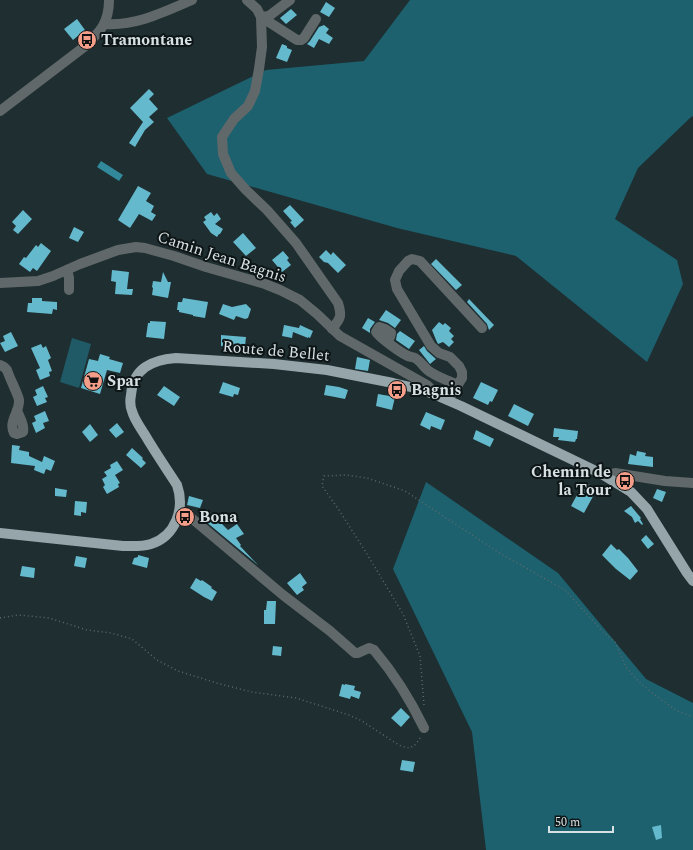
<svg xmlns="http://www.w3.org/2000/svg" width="693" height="850" viewBox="0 0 693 850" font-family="Spectral,serif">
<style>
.green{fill:#205a67}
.forest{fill:#1d616e}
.water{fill:#31899b}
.building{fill:#65b9cc}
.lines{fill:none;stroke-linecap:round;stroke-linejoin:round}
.path{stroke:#5c6a6d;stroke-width:1.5;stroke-dasharray:1 3;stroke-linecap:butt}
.minor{stroke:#61686a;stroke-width:10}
.major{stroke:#96a5a9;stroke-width:10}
.labels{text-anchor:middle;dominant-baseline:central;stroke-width:4;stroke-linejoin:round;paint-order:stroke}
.poi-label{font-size:16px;font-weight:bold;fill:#d7e1e3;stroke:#0e1516;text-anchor:start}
.street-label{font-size:16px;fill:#d7e1e3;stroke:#0e1516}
</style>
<rect width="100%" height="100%" fill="#1e2e31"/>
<polygon class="green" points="72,338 91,344 79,388 60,382"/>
<g class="forest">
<polygon points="410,0 693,0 693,116 690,118 638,168 615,219 677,260 683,284 647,362 516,256 397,228 207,174 167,118 266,70 364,61"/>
<polygon points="426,482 558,573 646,679 693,703 693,850 486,850 472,732 393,569"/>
</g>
<polygon class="water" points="101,161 123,175 119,181 97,167"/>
<g class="building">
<polygon points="326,2 335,8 329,17 320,12"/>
<polygon points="291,9 297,15 286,24 280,18"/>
<polygon points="77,19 85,30 73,40 64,29"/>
<polygon points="324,25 329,29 326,33 333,38 329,44 319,39 314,48 307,44 310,41 319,27"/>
<polygon points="282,44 287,46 287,48 292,50 287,62 276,58"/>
<polygon points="149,89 154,94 149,99 158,109 149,117 154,122 145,130 135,147 129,143 143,122 130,108"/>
<polygon points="138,186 151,193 146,201 154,206 151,212 156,215 152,221 139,214 130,228 118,220"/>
<polygon points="290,205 304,220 295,228 290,222 292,221 283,211"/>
<polygon points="23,210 32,219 18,234 13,230 16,226 12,222"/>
<polygon points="211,212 214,216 217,213 221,219 215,224 223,229 220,234 219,234 217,237 211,233 203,222 206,220 204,217"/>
<polygon points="74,227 84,232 78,242 69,238"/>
<polygon points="243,233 256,248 246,256 233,242"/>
<polygon points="41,243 51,251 37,271 33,268 30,272 19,264 24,257 26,258 36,245 38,247"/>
<polygon points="326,250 331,255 333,252 346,265 338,273 328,263 324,262 319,257"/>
<polygon points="283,251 289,258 287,260 291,265 282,272 272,260"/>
<polygon points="436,259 462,285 456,290 431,264"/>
<polygon points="112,270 129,272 127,289 133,289 132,295 115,294 116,282 111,281"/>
<polygon points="163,272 168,282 171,282 168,298 152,295 153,288 152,287 153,281 161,282"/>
<polygon points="32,298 42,298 42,301 57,302 57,310 53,309 52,314 27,312 28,303 32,303"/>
<polygon points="183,298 208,302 205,318 193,316 193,315 179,312 179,310 177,310 178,302 182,302"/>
<polygon points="469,299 494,325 489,330 487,324 467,302"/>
<polygon points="223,304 232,307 246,304 251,309 248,318 245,319 236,316 234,320 219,314"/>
<polygon points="386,310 401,320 395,328 388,323 379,320"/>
<polygon points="368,318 375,322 370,329 370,333 362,328"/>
<polygon points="150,321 166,322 164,339 146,337 148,323 150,323"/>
<polygon points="439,322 443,325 445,323 451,328 449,331 454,336 451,339 454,342 449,347 443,342 438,344 436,340 432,330"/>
<polygon points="284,325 299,328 300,325 313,331 310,338 308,337 308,338 293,332 292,338 282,336"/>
<polygon points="400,331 415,341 409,349 396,340 397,334"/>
<polygon points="11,332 18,346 5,352 0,343 5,341 3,336"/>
<polygon points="221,335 246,337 245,346 243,346 243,348 221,346"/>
<polygon points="41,344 43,348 46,346 51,358 48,360 52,371 49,372 50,376 40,380 36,370 40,368 31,348"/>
<polygon points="424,346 427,351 436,359 430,364 419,350"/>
<polygon points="100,354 110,357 109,359 123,363 120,373 107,370 100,394 81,388 89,359 98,361"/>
<polygon points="357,357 370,360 368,371 355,369"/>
<polygon points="223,382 240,388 238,395 234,394 233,397 219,393"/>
<polygon points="481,382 498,390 492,402 490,401 488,405 473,398"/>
<polygon points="326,385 339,387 348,390 345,399 335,397 324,395"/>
<polygon points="43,386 48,397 45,398 47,402 37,406 33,397 37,395 35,390"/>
<polygon points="164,386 180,397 174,406 157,395"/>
<polygon points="378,394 395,397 392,410 376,406"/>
<polygon points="514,404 534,414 528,426 508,416"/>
<polygon points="45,411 49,421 43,423 45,428 36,433 32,423 36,421 34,416"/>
<polygon points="426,412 445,420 441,430 431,426 430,430 420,425"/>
<polygon points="117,423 124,432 116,438 109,430"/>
<polygon points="90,424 98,435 90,442 82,432"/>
<polygon points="554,428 578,431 577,439 576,439 575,442 558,440 559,437 553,437"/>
<polygon points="476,430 494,439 490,447 473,439"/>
<polygon points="12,445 20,446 19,450 29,452 29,456 42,462 44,456 55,461 51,471 46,469 44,474 34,470 35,466 11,463"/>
<polygon points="132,448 143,458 142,459 146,463 141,468 126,455"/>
<polygon points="637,451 646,453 645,456 653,457 653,467 628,464 630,454 636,456"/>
<polygon points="117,461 123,470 115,475 120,483 118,484 119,487 107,494 103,487 105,485 102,479 107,476 104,472 111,468 110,465"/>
<polygon points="584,482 597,489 584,513 571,506"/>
<polygon points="55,488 67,490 66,497 55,496"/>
<polygon points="657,489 666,492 662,502 653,498"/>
<polygon points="189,496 203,500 200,508 187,505"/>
<polygon points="75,501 87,502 86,513 81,512 81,516 74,515"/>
<polygon points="631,506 641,518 640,519 643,524 642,525 638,521 635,523 632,517 624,511"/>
<polygon points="207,509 228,530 237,524 244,534 236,538 241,545 240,546 258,565 199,516"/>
<polygon points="646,535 654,544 648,549 641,540"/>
<polygon points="611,544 617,550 619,549 628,558 638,571 630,580 616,569 602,555"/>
<polygon points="138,555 149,558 147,568 132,564 134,558 138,557"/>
<polygon points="76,556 87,558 85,568 74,566"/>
<polygon points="22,566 35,568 34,578 20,576"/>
<polygon points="300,573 307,583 302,587 304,590 297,595 287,583"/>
<polygon points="196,578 201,581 202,580 212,587 211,588 217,592 212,601 204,597 190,588"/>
<polygon points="267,601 276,601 275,624 264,624 264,610 266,610"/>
<polygon points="273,646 282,647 281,656 272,655"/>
<polygon points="342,684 345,685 345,684 355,686 354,690 361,692 359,699 351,696 350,699 339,696"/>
<polygon points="401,708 410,717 401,727 391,718"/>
<polygon points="402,760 415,762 413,772 400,770"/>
<polygon points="661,825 662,838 656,840 652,827"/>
</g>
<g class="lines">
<g class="path">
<polyline points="0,618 19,615 49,618 87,630 111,633 132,639 157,660 178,671 220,684 252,692 296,698 349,715 362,721 394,742 401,746 409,748 414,746 419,740 421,736"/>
<polyline points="424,705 420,656 403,614 367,554 339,510 322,486 324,476 346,475 367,478 405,491 498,552 565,590 603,632 615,642 626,667 638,681 651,692 677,711 693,717"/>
</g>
<g class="minor">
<path d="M247,0L257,9L261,17L262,47L259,69L255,91L248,106L234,119L222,137L223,154L231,173L246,190L267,210L296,243L338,303C342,316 341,318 332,329"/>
<polyline points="261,17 297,40 301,40 304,38 316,19"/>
<polyline points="261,17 269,16 290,0"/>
<path d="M105,24C136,26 164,12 192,0"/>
<path d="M0,111L84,47C100,32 109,23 109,0"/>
<polyline points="67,270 69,278 69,290"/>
<polyline points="0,283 38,281 53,276 80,264 118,250 136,247 145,248 174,256 206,267 265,284 280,290 300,300 317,314 340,336 427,385 430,388 431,393"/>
<path d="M387,342L390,337L391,333L385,329L379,327L376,332C380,338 400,352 406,355C409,357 412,357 415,358C422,362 425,370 432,373C440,378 449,381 458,385"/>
<path d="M0,365L4,367L7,370C9,377 18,394 19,400C20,412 8,421 14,433L17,434L23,432C25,424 19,417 17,410"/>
<polyline points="448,400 462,378 462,372 459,366 450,357 439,353 431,346 397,289 395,280 399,271 408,261 412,259 420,261 482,328"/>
<polyline points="610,478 613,474 615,473 665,481 693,483"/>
<path d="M180,511L189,516L283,595L330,631L355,653H358L369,648L374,650C395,675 410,699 424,728"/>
</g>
<path class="major" d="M0,533L123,546C132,546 142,547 151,544C176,536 185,508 177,485C166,468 155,452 145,435C140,427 134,419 132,411C130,406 130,400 131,395C133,368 152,360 176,358L274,364L327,370L393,383L419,389L431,393L461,406L600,473L631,492L647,509L687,573L693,581"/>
</g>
<defs>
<g id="bus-disc" transform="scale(1)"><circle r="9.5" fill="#f49e8a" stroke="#0e1516"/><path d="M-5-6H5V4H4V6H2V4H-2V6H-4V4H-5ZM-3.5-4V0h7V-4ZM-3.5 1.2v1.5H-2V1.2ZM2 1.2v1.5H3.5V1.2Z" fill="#111"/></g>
<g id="supermarket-disc" transform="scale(1)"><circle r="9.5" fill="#f49e8a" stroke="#0e1516"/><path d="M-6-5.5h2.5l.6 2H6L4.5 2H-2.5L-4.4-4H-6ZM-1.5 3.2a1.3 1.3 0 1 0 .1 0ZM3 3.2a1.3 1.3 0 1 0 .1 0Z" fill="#111"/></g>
</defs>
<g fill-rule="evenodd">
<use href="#bus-disc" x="87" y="40"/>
<use href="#supermarket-disc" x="93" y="381"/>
<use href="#bus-disc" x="397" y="390"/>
<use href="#bus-disc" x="625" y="481"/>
<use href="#bus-disc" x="185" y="517"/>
</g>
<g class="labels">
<g class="poi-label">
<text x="101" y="40">Tramontane</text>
<text x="107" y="381">Spar</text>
<text x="411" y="390">Bagnis</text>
<text x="611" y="472" text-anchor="end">Chemin de<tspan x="611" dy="18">la Tour</tspan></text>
<text x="199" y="517">Bona</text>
</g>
<g class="street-label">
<text transform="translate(222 257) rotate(18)">Camin Jean Bagnis</text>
<text transform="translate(276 351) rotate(5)">Route de Bellet</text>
</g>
</g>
<path d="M549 826v6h64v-6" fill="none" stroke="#d7e1e3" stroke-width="2"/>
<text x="555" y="826" font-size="12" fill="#d7e1e3" stroke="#0e1516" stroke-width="3" paint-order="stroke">50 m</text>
</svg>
